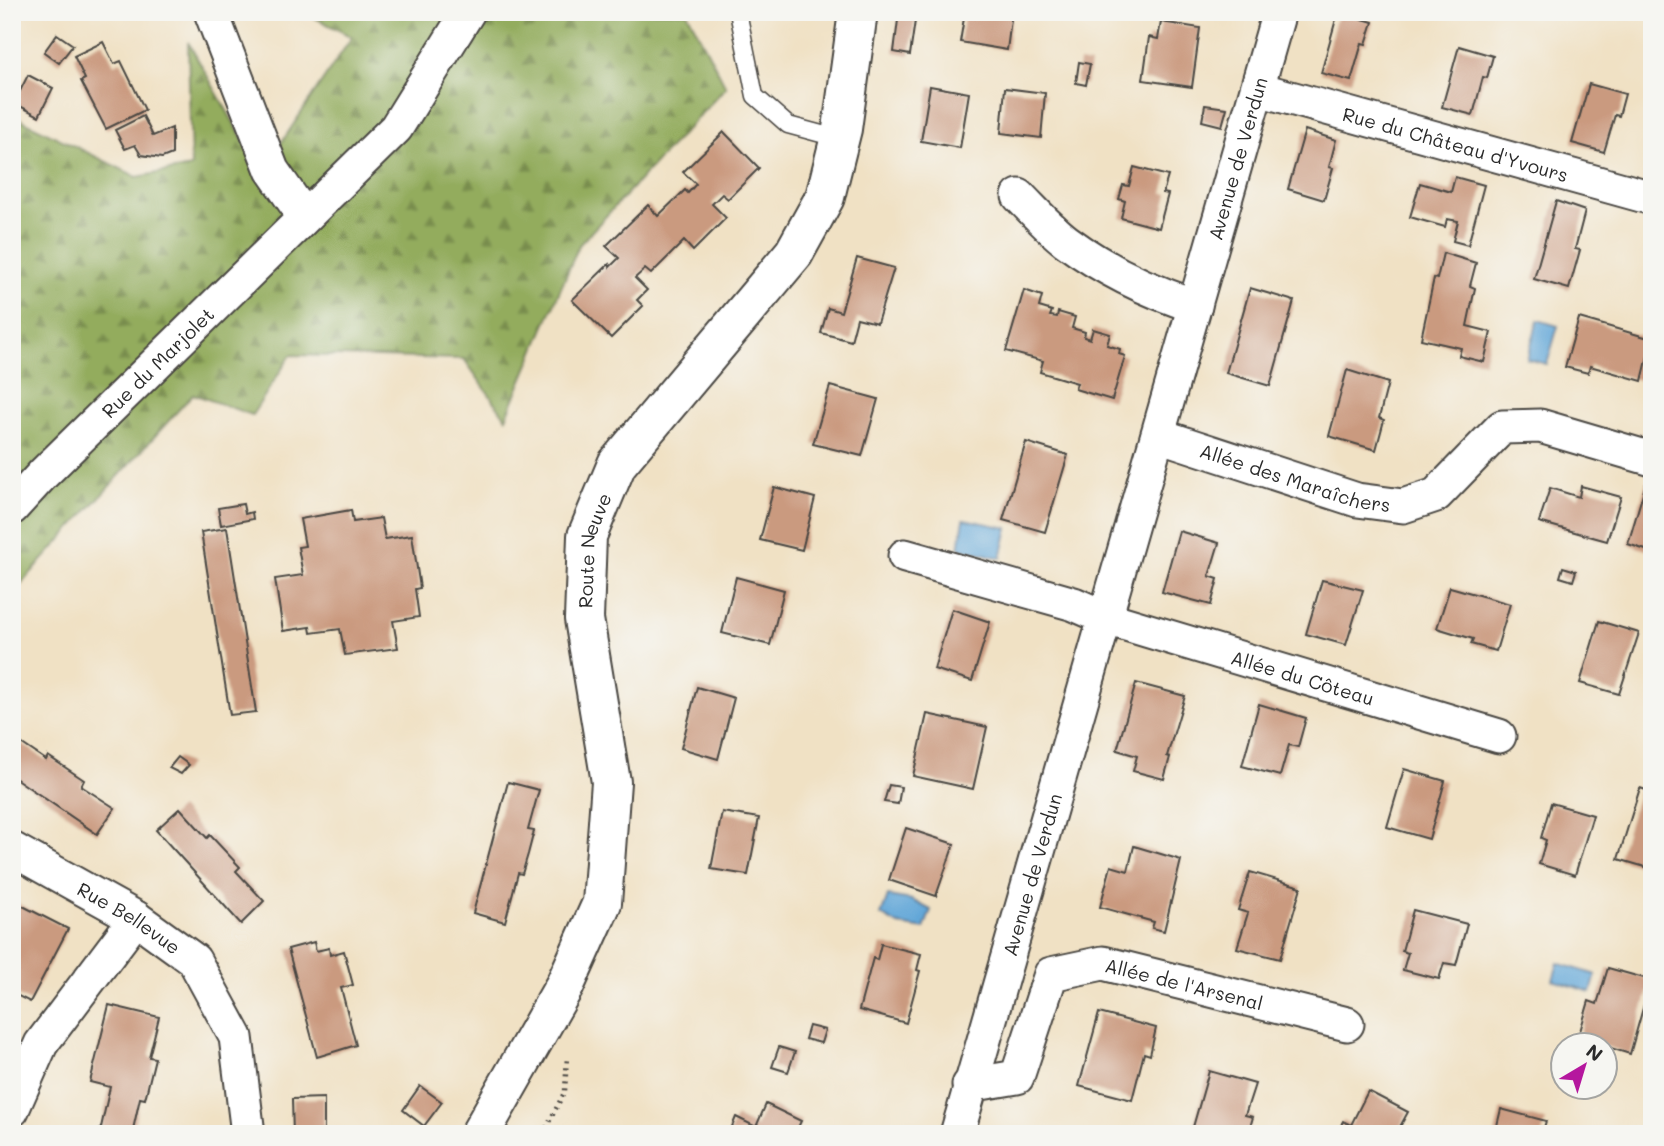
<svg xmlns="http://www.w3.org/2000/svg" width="1664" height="1146" viewBox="0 0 1664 1146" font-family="Mali,sans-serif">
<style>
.forest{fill:url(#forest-firs);stroke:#5f6c44;stroke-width:2}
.water{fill:#64a7d8;stroke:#486982;stroke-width:2}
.building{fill:#ca9a7f}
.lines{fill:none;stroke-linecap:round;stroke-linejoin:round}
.service-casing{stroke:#494642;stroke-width:19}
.minor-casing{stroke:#494642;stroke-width:37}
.tertiary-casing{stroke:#494642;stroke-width:42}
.path{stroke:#494642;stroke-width:4.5;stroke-dasharray:2 5;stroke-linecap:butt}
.service{stroke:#fff;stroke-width:16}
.minor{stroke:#fff;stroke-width:33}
.tertiary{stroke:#fff;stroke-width:38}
.labels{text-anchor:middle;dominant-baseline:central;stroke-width:5;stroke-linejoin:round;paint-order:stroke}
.street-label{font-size:19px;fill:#2b2b2b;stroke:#f6f6f2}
</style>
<defs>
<pattern id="forest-firs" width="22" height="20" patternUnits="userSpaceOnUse" patternTransform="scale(1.75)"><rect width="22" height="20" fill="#93ac5d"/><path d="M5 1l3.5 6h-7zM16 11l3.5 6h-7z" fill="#788c4d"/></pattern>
</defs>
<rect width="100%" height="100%" fill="#f6f6f2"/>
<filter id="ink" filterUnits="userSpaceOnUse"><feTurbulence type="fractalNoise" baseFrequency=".0143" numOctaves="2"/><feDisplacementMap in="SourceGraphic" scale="14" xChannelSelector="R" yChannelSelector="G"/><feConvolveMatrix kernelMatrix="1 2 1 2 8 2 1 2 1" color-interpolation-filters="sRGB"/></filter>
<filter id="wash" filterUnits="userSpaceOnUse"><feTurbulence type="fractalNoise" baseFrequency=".00686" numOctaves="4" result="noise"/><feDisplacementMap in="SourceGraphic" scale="28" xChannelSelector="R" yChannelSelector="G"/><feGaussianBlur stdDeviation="1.57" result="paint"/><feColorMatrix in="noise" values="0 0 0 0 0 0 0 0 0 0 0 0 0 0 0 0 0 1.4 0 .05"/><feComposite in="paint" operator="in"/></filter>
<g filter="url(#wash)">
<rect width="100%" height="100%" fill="#f0e1c4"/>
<polygon class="forest" points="304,12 687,12 726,87 579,245 506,418 464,359 291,355 252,415 193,394 12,594 12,115 137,177 191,167 188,42 251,153 281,143 352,37"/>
<g class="water">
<polygon points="1538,320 1558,326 1547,364 1527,359"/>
<polygon points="964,519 1008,528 1001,558 959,548"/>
<polygon points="888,896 912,900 931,910 924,929 898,925 881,915"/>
<polygon points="1558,963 1596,975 1591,992 1553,980"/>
</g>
<g id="blocks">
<g class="building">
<polygon points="899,12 916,14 910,55 894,52"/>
<polygon points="965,12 1012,12 1007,50 960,42"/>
<polygon points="1338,12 1373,22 1366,44 1362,43 1351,81 1321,73"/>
<polygon points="1161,22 1200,28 1192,87 1143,80 1149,37 1158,39"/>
<polygon points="57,34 73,45 59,63 44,52"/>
<polygon points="103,42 114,64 121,61 145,110 106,129 81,81 85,79 74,56"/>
<polygon points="1459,46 1493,56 1487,78 1483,77 1473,115 1442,107"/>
<polygon points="1079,62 1090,64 1086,85 1076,83"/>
<polygon points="28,75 53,88 39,116 14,103"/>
<polygon points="1589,84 1625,94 1619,116 1615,115 1604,152 1572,143"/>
<polygon points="930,86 969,93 960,148 921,141"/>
<polygon points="1005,88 1045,93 1041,138 1001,133"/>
<polygon points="1205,105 1227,108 1222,126 1202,121"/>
<polygon points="143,116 153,136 172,128 172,154 162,158 141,155 135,145 125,149 115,130"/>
<polygon points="1305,130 1336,140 1329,167 1333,168 1324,200 1288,189"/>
<polygon points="724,132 759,168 728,199 722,194 712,204 726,218 693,251 684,241 651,274 645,269 635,278 647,290 637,300 643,306 611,338 572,300 609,264 610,267 619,258 606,246 648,205 658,216 685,190 688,193 696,184 683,172"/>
<polygon points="1134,167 1168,176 1163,193 1168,194 1159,228 1121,218 1125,201 1119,199 1123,185 1129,186"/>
<polygon points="1455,177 1484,185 1468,245 1453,241 1458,221 1447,219 1445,227 1410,217 1420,183 1451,192"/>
<polygon points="1556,201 1585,211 1575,249 1580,250 1569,289 1534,279"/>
<polygon points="1443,253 1476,263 1470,286 1475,288 1467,326 1491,332 1484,362 1459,356 1461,348 1421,339 1434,278 1437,279"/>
<polygon points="857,258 894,268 877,323 857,318 851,341 821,333 828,308 841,312"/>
<polygon points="1250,288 1294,301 1270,386 1226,373"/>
<polygon points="1024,290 1042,296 1039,307 1052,311 1050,316 1057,317 1058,312 1075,317 1072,328 1085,332 1084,337 1090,339 1093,329 1110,334 1107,345 1120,349 1119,354 1125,356 1112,400 1075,389 1077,383 1040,372 1043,361 1006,351"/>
<polygon points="1579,318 1652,339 1642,381 1590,366 1588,373 1565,367"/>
<polygon points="1347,370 1388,383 1379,418 1384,420 1376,450 1329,436"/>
<polygon points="830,386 878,399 862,456 813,444"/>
<polygon points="1026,442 1068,455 1045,532 1003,520"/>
<polygon points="1646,483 1652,485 1652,552 1628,544"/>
<polygon points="1581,486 1621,497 1607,541 1539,522 1550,488 1579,497"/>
<polygon points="774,487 815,498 802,550 760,540"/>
<polygon points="243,504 245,514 252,512 253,519 221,525 218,508"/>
<polygon points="351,510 353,522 381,518 385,539 412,535 420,588 415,589 419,617 393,621 398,648 345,655 340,629 311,633 310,627 283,631 275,579 303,575 298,547 305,546 300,519"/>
<polygon points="227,528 256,712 230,715 201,532"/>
<polygon points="1179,531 1219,543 1209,576 1218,579 1211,605 1162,592"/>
<polygon points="1563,567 1576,571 1573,581 1560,577"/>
<polygon points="736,577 784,590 770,645 722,633"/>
<polygon points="1322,580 1363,590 1346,645 1306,634"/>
<polygon points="1450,587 1510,604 1496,651 1471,644 1473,639 1437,628"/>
<polygon points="952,609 990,622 972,681 934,669"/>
<polygon points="1599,621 1639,633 1619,694 1580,683"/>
<polygon points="1136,683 1185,696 1167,756 1170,757 1164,779 1133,771 1137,756 1117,750"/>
<polygon points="697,687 734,698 718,759 681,748"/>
<polygon points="1259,704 1306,718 1298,747 1289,745 1280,776 1242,766"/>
<polygon points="927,714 987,727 973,789 913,776"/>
<polygon points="12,737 46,760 48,756 84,780 81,786 115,808 97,834 12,776"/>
<polygon points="178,757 189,765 181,774 169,768"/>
<polygon points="1404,769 1445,781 1429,839 1387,827"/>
<polygon points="508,782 539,790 528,830 534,831 528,854 522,874 518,873 505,922 473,913"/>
<polygon points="889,785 901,787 898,804 884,802"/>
<polygon points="1640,788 1652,792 1652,869 1618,859"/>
<polygon points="1551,803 1593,815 1575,875 1539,864 1546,840 1541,838"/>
<polygon points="180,808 207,838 210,835 240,867 236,871 264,901 241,924 156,830"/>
<polygon points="722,812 759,818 748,875 711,869"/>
<polygon points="906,828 954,844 936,896 889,880"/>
<polygon points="1134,846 1181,860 1164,931 1152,928 1154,922 1100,907 1111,866 1128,871"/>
<polygon points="1250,872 1301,887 1280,959 1237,948 1248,913 1238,910"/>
<polygon points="13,901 68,929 30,1002 12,993"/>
<polygon points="1413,910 1467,924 1456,965 1444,963 1439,979 1403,970 1408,953 1402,951"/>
<polygon points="314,942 316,951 329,948 330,955 344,951 353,985 341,988 356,1045 317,1057 288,949"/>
<polygon points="881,944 921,954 917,970 920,971 906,1023 859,1010 873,958 877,960"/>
<polygon points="1608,968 1651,980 1630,1054 1578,1038 1589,1001 1597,1004"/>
<polygon points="109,1005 159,1017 149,1057 155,1058 145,1099 140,1098 132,1134 100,1132 110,1087 90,1082"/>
<polygon points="1099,1013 1156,1028 1150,1055 1144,1053 1132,1100 1079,1086"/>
<polygon points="809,1026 825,1030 821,1043 805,1039"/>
<polygon points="779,1047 795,1052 788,1072 772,1067"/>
<polygon points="1209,1071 1255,1084 1245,1115 1253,1117 1248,1134 1191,1134"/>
<polygon points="420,1086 442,1102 424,1126 403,1110"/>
<polygon points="1368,1091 1408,1112 1396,1134 1337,1134 1343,1121 1351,1125"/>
<polygon points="324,1098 324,1134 293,1134 292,1099"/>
<polygon points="766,1104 801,1121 795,1134 729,1134 736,1117 756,1127"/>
<polygon points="1501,1109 1546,1121 1542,1134 1495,1134"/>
</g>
</g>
</g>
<g filter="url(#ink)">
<use href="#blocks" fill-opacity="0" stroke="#494642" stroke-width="2"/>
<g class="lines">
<g class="service-casing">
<polyline id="service" points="738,12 755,96 788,125 840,139"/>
</g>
<g class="minor-casing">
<g id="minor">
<polyline points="211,12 272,170 304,216"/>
<path id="s1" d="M1258,89L1652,198"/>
<path d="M1019,196C1034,211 1049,228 1066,241C1105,270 1149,291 1195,306"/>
<path id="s2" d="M1158,435L1357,500L1403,506L1436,495L1502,427L1540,426L1652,459"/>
<path id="s3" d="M12,508L43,474L396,128L468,12"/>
<path id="s4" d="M905,556L1074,604L1106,618L1499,736"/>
<path id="s5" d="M12,849L136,918L194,960L236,1037L248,1134"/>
<path id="s6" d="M969,1085L1017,1077L1051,974L1103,963L1347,1024"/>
<polyline points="12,1110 41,1044 136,918"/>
<path id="s7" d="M957,1134L1279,12"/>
</g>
</g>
<g class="tertiary-casing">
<g id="tertiary">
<path id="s8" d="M480,1134L565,985L602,903L611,782L584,619L587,536L617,464L794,253L825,197L842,129L858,12"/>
</g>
</g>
<polyline class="path" points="543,1134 565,1091 567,1056"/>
<use href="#service" class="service"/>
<use href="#minor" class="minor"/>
<use href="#tertiary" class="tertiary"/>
</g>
</g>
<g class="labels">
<g class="street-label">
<text stroke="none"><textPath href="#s1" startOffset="205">Rue du Château d'Yvours</textPath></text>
<text stroke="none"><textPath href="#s7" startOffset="1015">Avenue de Verdun</textPath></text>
<text stroke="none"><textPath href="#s3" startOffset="206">Rue du Marjolet</textPath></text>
<text stroke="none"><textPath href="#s2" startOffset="144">Allée des Maraîchers</textPath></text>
<text stroke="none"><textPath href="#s8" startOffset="618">Route Neuve</textPath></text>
<text stroke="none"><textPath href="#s4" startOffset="416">Allée du Côteau</textPath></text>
<text stroke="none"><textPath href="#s7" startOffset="270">Avenue de Verdun</textPath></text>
<text stroke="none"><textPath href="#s5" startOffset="136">Rue Bellevue</textPath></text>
<text stroke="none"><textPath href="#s6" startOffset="294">Allée de l'Arsenal</textPath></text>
</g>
</g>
<rect width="1664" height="1146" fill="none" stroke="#f6f6f2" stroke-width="42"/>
<g transform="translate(1584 1066) rotate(38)"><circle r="33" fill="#f6f6f2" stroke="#a5a5a2" stroke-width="2"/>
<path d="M0-5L12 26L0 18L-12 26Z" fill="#b5179e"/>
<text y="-10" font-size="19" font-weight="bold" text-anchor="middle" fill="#2b2b2b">N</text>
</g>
</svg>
